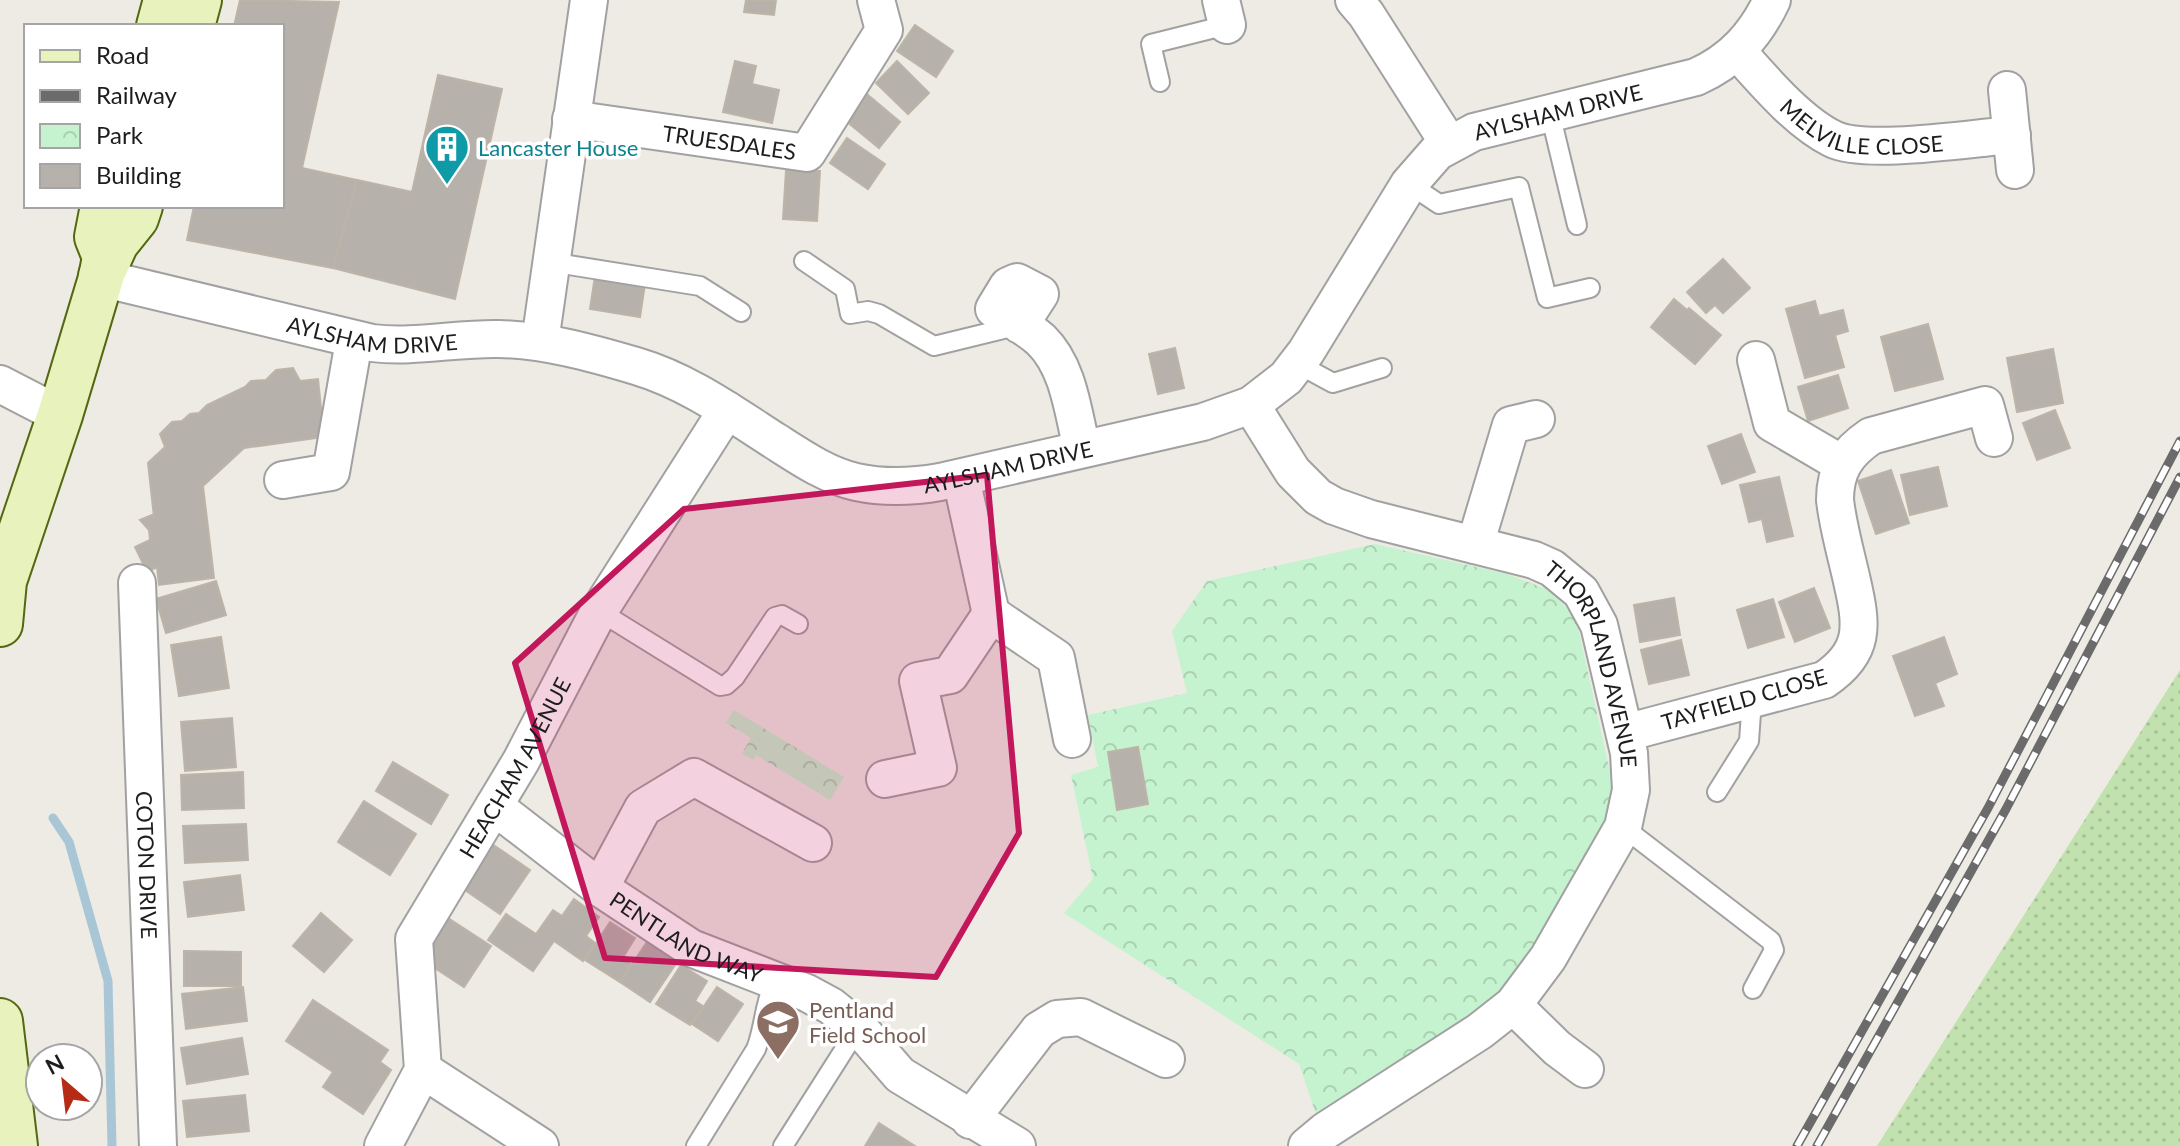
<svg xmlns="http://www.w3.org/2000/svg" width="2180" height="1146" viewBox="0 0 2180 1146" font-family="Lato,sans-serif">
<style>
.grass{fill:url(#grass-dots)}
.park{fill:url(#park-crowns)}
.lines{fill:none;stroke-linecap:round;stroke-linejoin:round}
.stream{stroke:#a9c6d6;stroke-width:9}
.building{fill:#b6b1aa;stroke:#bdb4a8;stroke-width:2}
.service-casing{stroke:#a1a1a1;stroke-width:22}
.minor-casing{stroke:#a1a1a1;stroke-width:40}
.secondary-casing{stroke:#536810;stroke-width:48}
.service{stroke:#fff;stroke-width:18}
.minor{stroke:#fff;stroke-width:36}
.secondary{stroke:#e8f2bd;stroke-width:44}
.rail-casing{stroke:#6b6b6b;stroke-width:9}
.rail{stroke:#fff;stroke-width:6;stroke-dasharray:18;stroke-linecap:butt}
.marked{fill:#c2185b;fill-opacity:0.2;stroke:#c2185b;stroke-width:6;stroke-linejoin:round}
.labels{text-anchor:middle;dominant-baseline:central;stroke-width:7;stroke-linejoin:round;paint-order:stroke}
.street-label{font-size:22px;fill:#1d1d1d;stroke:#fff}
.culture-label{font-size:22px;fill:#0d838f;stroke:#fff;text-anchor:start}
.education-label{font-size:22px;fill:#785e54;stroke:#fff;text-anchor:start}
</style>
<defs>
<pattern id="grass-dots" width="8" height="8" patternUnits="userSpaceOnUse" patternTransform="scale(2)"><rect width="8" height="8" fill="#c1e2af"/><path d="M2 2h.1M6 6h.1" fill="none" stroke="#a5c196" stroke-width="1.8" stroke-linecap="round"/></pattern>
<pattern id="park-crowns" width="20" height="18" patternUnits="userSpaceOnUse" patternTransform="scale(2)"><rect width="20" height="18" fill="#c5f3cf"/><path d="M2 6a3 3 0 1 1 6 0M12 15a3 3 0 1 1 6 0" fill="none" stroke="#a9d0b1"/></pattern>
</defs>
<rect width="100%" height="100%" fill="#edebe4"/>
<polygon class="grass" points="2180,670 2180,1146 1877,1146"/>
<g class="park">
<polygon points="1375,544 1507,574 1549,590 1576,618 1612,781 1610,812 1601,839 1517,976 1498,1003 1318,1120 1299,1064 1064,913 1093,879 1071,775 1098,767 1088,715 1187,693 1172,631 1207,581"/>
<polygon points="734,710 844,777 830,800 756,755 753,760 742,753 751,738 726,723"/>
</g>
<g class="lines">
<polyline class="stream" points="53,818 69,842 108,981 112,1146"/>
</g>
<g class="building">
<polygon points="240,0 339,2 302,168 357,180 333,268 187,240 194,206 282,206 282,26 234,26"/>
<polygon points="746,0 776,0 774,15 744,12"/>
<polygon points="915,25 953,51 936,77 897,51"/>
<polygon points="735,61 756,66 752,84 779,90 772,123 723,112"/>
<polygon points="897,61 929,93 908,114 876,83"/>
<polygon points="438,75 502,89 455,299 333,268 357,180 412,192"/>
<polygon points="862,90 900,122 879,148 840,116"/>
<polygon points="847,138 885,164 868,189 830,163"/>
<polygon points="786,170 820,171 817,221 783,219"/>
<polygon points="1723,259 1750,288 1723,313 1715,305 1706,313 1687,292"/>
<polygon points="595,276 645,284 640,317 590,309"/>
<polygon points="1674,299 1687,310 1689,308 1721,335 1695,364 1651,327"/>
<polygon points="1815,301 1819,316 1843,310 1848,331 1835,335 1844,367 1805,378 1786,309"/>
<polygon points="1928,324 1943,379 1895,391 1881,337"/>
<polygon points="1175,348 1184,388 1158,394 1149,354"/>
<polygon points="2053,349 2063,403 2017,412 2007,358"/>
<polygon points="293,368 300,381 318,379 324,437 244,448 203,486 214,578 159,585 157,567 147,572 135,547 150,540 149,530 140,520 152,515 154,517 148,463 165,447 160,434 172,422 182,421 190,414 199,413 207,405 245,387 251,381 266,380 276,370"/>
<polygon points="1838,375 1848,408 1808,421 1798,387"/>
<polygon points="2055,410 2070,448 2037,460 2023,423"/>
<polygon points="1741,434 1755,472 1722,484 1708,446"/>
<polygon points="1938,467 1947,506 1910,515 1901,475"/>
<polygon points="1891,470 1909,523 1876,534 1858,481"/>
<polygon points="1779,477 1793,536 1767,542 1762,519 1749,522 1740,485"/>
<polygon points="216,581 226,615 166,633 156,599"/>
<polygon points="1814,588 1830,628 1795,642 1779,602"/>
<polygon points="1674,598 1680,635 1640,642 1634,605"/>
<polygon points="1773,599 1784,637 1748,648 1737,610"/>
<polygon points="221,637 229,688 179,696 171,645"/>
<polygon points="1944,637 1957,674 1935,683 1944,706 1915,716 1893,656"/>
<polygon points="1681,640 1689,675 1649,684 1641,650"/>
<polygon points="232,718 236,767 185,771 181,722"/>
<polygon points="1138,747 1148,804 1117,810 1108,752"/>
<polygon points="393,762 448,795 431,824 376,791"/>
<polygon points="243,772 244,808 182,810 181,775"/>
<polygon points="364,801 416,834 390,875 338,842"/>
<polygon points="246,824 248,860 185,863 183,826"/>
<polygon points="492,844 530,870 500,914 462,888"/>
<polygon points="240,875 244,910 188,917 184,882"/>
<polygon points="574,899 599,917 586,936 595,943 583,961 554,941 533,971 488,940 506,914 536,934 553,910 562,916"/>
<polygon points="321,913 352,940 324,972 293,946"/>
<polygon points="448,918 491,946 464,987 421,959"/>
<polygon points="610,922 635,938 622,959 631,964 620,982 585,960"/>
<polygon points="647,942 677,962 650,1002 620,982"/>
<polygon points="184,951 241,952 241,986 184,986"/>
<polygon points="681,965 707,981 695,1001 703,1006 690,1025 656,1004"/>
<polygon points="243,987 247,1021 186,1029 182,994"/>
<polygon points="717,987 743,1004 718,1041 692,1024"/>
<polygon points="313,1000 388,1050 380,1062 391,1070 363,1114 323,1087 333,1072 286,1041"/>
<polygon points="242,1038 248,1074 187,1084 181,1048"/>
<polygon points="245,1095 249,1131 187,1137 183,1101"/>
<polygon points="879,1123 915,1146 865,1146"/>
</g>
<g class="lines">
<g class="service-casing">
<g id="service">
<polyline points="1160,82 1151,44 1227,25"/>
<polyline points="1550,113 1577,225"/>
<polyline points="1409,184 1439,204 1519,187 1547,298 1590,288"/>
<polyline points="804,261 845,289 850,314 868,311 879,314 934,346 1020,325"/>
<polyline points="550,262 700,286 741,312"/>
<polyline points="1298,364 1333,383 1382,368"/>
<polyline points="599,611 720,686 726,685 735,677 775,617 782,615 798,624"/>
<polyline points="1717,792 1749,741 1752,699"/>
<polyline points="1623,827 1771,941 1774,950 1753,989"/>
<path d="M696,1146L756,1049C765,1026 764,1003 775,981"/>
<polyline points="783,1146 858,1028"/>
</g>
</g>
<g class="minor-casing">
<g id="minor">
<polyline points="1221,0 1227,25"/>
<polyline points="1354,0 1366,14 1449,144"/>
<path id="s1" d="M1737,51C1763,80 1798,122 1833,139C1865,155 1972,138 2012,135"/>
<polyline points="2007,90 2015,170"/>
<path id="s2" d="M571,119L807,153L884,30L876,0"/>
<path id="s3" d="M101,278L372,343C415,348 457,338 499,339C546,340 592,353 636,366C687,381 730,412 775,441C800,457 826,475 856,482C884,488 912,487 940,482L1203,422L1251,405L1286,378L1306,352L1409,184L1437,152L1474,132L1696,77C1732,61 1755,36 1772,0"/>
<path d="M1020,325L1040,294L1017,282L1008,286L994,309C1010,319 1027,327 1041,340C1069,367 1073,413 1082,449"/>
<polyline points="540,342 589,0"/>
<polyline points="1756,360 1772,423 1842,464"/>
<polyline points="0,384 60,415"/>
<path id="s4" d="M1251,405L1293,472L1318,497L1334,506L1371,519L1534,560L1552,568L1581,592L1599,625L1629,753L1631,790L1623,827L1548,958L1513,1005L1480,1031L1325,1131L1307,1146"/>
<polyline points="283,480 331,472 354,341"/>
<polyline points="1475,545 1511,425 1536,419"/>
<path id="s5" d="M137,583L158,1146"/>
<polyline points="991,614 1056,658 1072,739"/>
<path d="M1625,733L1824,680C1866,652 1862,625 1852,581C1846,554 1838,527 1835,500C1835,470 1846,453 1871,436L1985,405L1994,438"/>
<polyline points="885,779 938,768 918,681 950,675 991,614 961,478"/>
<path id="s6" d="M494,806L600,888L691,948L807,993L831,1006L861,1030L900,1075L1017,1146"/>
<polyline points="600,888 643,808 694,777 813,843"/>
<polyline points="1513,1005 1557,1048 1585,1069"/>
<polyline points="423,1070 540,1146"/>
<polyline points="970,1120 1039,1030 1057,1019 1081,1017 1166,1059"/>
<path id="s7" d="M383,1146L423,1070L414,939L521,761L599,611L727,410"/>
</g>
</g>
<g class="secondary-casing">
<g id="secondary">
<polyline points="159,26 166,0"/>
<polyline points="192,26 199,0"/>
<polyline points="101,276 116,243 136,218 140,206"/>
<polyline points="0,624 4,581 60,415 101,278 105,257 97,237 103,206"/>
<polyline points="0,1021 15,1146"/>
</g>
</g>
<use href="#service" class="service"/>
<use href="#minor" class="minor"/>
<use href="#secondary" class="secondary"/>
<g class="rail-casing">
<g id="rail">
<polyline points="1797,1146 1988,808 2180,441"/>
<polyline points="1817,1146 2006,809 2180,477"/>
</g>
</g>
<use href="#rail" class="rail"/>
</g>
<path class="marked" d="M987,475L1019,833L936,977L605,958L515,663L684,509Z"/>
<defs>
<g id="building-pin" transform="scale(2.3)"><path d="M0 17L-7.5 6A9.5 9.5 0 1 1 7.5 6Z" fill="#0f9aa8" stroke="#fff"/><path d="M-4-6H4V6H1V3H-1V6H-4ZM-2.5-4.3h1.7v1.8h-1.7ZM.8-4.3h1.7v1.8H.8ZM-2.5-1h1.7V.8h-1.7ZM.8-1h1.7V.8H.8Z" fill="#fff"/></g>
<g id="school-pin" transform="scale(2.3)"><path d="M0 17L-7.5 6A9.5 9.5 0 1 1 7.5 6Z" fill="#8d6e63" stroke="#fff"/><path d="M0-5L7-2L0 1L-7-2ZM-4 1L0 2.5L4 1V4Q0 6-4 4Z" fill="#fff"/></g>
</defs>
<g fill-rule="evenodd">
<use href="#building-pin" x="447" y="147"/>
<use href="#school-pin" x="778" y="1022"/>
</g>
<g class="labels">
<g class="street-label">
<text stroke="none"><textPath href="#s3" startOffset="1646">AYLSHAM DRIVE</textPath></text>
<text stroke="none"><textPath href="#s1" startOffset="156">MELVILLE CLOSE</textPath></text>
<text stroke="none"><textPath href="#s2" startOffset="160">TRUESDALES</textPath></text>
<text stroke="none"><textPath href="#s3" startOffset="278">AYLSHAM DRIVE</textPath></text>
<text stroke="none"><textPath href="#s3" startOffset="950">AYLSHAM DRIVE</textPath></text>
<text stroke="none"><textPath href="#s4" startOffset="468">THORPLAND AVENUE</textPath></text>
<text transform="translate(1744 699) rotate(-16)">TAYFIELD CLOSE</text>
<text stroke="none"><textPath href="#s7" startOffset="416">HEACHAM AVENUE</textPath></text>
<text stroke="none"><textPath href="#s5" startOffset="282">COTON DRIVE</textPath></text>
<text stroke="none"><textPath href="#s6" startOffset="234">PENTLAND WAY</textPath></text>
</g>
<g class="culture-label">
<text x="478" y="147">Lancaster House</text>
</g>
<g class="education-label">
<text x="809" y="1009">Pentland<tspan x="809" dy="25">Field School</tspan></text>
</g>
</g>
<rect x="24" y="24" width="260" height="184" fill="#ffffff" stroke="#a5a5a5" stroke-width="2"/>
<rect x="40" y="50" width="40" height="12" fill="#e8f2bd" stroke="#a5a5a5" stroke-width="2"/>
<text x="96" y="64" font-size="24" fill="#1d1d1d">Road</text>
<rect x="40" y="90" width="40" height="12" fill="#6b6b6b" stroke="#a5a5a5" stroke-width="2"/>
<text x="96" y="104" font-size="24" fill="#1d1d1d">Railway</text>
<rect x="40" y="124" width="40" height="24" fill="url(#park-crowns)" stroke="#a5a5a5" stroke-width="2"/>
<text x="96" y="144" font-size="24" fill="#1d1d1d">Park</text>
<rect x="40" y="164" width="40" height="24" fill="#b6b1aa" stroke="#a5a5a5" stroke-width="2"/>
<text x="96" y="184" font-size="24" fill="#1d1d1d">Building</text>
<g transform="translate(64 1082) rotate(332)"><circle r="38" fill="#ffffff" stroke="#a5a5a5" stroke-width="2"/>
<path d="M0-6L14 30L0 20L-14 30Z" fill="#b62b15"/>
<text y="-12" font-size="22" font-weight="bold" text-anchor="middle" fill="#1d1d1d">N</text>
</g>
</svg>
